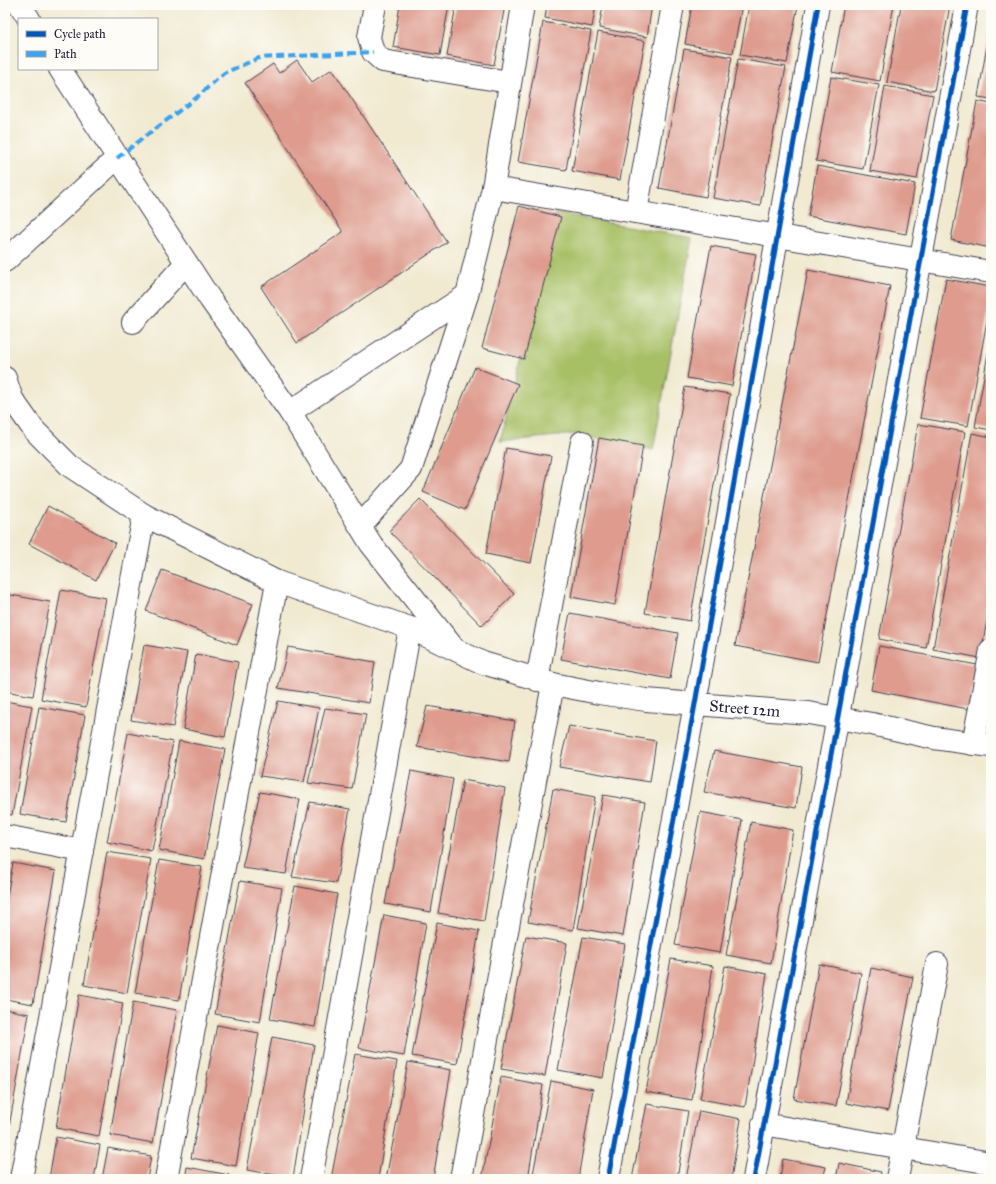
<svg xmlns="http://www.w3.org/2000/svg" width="996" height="1184" viewBox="0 0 996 1184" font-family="'IM FELL Great Primer',serif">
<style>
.green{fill:#a7c065;stroke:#647150}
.building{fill:#de9b8e}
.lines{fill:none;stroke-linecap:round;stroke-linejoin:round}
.street-casing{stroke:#414052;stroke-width:24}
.street{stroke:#fff;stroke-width:22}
.quiet{stroke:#3ea2ec;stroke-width:4;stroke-dasharray:8 4;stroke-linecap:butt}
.cycleway-casing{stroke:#fdfcf7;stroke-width:8}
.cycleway{stroke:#0057b8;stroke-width:5}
.labels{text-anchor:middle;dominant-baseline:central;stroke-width:3;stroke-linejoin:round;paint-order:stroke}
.street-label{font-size:16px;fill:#22223b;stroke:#fdfcf7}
</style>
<rect width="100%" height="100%" fill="#fdfcf7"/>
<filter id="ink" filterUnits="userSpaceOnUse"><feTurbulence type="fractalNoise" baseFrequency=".025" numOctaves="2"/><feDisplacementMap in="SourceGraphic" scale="8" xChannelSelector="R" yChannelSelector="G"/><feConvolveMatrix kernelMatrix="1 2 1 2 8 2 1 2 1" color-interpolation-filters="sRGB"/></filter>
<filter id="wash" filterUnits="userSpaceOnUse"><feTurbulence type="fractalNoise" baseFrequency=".012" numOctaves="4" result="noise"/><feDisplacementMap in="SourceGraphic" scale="16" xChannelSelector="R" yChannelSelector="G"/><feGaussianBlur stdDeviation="0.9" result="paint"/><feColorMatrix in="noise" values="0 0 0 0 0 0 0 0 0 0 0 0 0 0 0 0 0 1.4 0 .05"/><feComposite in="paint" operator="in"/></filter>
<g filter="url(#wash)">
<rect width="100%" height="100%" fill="#f1ead1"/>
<polygon class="green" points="556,213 692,238 653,450 575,434 500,442"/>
<g id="blocks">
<g class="building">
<polygon points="400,5 449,5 440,55 393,47"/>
<polygon points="456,5 505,5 494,65 447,56"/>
<polygon points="547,5 596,5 592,27 545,18"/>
<polygon points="603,5 652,5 647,37 599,28"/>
<polygon points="692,5 742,5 733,53 685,44"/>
<polygon points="749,5 798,5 787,63 740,55"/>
<polygon points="844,5 894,5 880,81 832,72"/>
<polygon points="901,5 950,5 934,91 887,82"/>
<polygon points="543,22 591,31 566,170 518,162"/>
<polygon points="990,28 991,28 991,99 978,97"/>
<polygon points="598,32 645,41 620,180 572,171"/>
<polygon points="684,49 732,57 706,197 659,188"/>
<polygon points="738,59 786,67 760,206 713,198"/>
<polygon points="297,60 312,82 332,69 447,242 297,343 261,287 343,232 245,83 273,64 279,73"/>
<polygon points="831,77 879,85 863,169 816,161"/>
<polygon points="885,86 933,95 917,179 870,171"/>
<polygon points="977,101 991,104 991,248 951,240"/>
<polygon points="817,166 915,184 906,234 808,216"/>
<polygon points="519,206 561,217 524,359 482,348"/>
<polygon points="711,246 756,254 732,386 687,378"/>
<polygon points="808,270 890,286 818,662 735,646"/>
<polygon points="946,279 991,287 991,298 968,426 920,418"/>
<polygon points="990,342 991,342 991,430 975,427"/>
<polygon points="475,367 518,384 465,510 423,492"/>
<polygon points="685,387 730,394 690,621 645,613"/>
<polygon points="918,424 965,432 926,648 879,639"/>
<polygon points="972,433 991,437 991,599 980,658 933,649"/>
<polygon points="599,438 643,446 615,605 571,597"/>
<polygon points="506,448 551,456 531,563 486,554"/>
<polygon points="420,499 514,594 482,626 389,531"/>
<polygon points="48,506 115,543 96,580 29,544"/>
<polygon points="162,570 253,604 237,645 146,611"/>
<polygon points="61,590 106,598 86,707 41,699"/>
<polygon points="5,594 50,602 33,696 5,691"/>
<polygon points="570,613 678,633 670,679 561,659"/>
<polygon points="144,645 187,652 173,727 131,720"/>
<polygon points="879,646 977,665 968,709 871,690"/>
<polygon points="288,647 375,662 369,703 278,688"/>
<polygon points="196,654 238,662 225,737 183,729"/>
<polygon points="5,701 32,706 12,815 5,814"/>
<polygon points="278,701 319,708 304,782 260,776"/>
<polygon points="427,706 515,721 509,762 417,747"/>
<polygon points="39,707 85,715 66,822 20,814"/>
<polygon points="325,708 366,714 352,789 308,783"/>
<polygon points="569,726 656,741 650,782 559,767"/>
<polygon points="128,733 173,742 152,851 107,842"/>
<polygon points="179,741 225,749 204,859 159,850"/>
<polygon points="714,751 802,767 796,808 704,792"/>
<polygon points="411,771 453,779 431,912 385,904"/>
<polygon points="463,780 505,788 484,921 438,913"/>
<polygon points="553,789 595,797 573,930 528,922"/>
<polygon points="260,792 300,799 286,874 242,868"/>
<polygon points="603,795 645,802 623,936 578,928"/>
<polygon points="310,802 350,809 336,883 292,877"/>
<polygon points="700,812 742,820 720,953 675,945"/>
<polygon points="751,822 793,830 771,963 726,955"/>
<polygon points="107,852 151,859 127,993 84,985"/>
<polygon points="159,860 202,867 179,1000 135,993"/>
<polygon points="13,863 56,871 33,1004 5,999 5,907"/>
<polygon points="240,881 282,888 260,1022 215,1014"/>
<polygon points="295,886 337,894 315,1027 270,1019"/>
<polygon points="384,915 426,923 404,1056 359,1048"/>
<polygon points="437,923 479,931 457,1064 412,1056"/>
<polygon points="526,936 567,943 545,1076 501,1069"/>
<polygon points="583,937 625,944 603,1078 558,1070"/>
<polygon points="671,959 713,966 692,1100 646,1092"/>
<polygon points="819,964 861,973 836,1106 794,1099"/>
<polygon points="725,966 767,974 745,1107 700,1099"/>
<polygon points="871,968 913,977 888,1111 846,1103"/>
<polygon points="79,995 123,1003 99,1136 56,1128"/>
<polygon points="133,1002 177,1010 153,1143 110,1135"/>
<polygon points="5,1009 29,1014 6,1144 5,1144"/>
<polygon points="217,1025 259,1033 236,1166 191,1158"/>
<polygon points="272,1037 314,1045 293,1178 247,1170"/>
<polygon points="355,1054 397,1061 378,1179 331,1179"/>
<polygon points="408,1062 451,1070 433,1179 386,1179"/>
<polygon points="501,1077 543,1085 528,1179 482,1179"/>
<polygon points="551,1081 593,1089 578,1179 532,1179"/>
<polygon points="647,1104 688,1111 677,1179 632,1179"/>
<polygon points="699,1111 741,1119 731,1179 686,1179"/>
<polygon points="56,1137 100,1145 94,1179 49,1179"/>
<polygon points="108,1148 151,1156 147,1179 102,1179"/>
<polygon points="783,1159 826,1167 823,1179 780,1179"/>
<polygon points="839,1163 881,1172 880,1179 836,1179"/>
<polygon points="187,1167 229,1175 228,1179 185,1179"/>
</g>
</g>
</g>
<g filter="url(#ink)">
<use href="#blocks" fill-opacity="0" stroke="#414052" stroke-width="1"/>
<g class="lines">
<g class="street-casing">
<g id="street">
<polyline points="20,5 29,19"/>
<polyline points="375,5 369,37 373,52 383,61 509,82"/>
<polyline points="60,69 210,299 290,412 371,544 452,646"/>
<polyline points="493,188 991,272"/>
<polyline points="636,212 673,5"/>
<polyline points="5,261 117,158"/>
<polyline points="133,322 186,263"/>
<path id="s1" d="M5,378L12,399L34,430L70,466L144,515L277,582L410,628L483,663L553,684L599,693L646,700L808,713L872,724L934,738L991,746"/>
<polyline points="290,412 467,295"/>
<polyline points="360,526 411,469 467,295 493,188 523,5"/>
<polyline points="537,680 582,442"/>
<polyline points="973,744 991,650"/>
<polyline points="5,836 82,851"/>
<polyline points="763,1124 991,1163"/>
<polyline points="21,1179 144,515"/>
<polyline points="166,1179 277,582"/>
<polyline points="311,1179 410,628"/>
<polyline points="461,1179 553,684"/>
<polyline points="608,1179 695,704 818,5"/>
<polyline points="754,1179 967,5"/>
<polyline points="897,1179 937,964"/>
</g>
</g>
<use href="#street" class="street"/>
<polyline class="quiet" points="117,158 196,98 224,73 259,58 373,52"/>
<g class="cycleway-casing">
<g id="cycleway">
<polyline points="608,1179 695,704 818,5"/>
<polyline points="754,1179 967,5"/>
</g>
</g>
<use href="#cycleway" class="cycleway"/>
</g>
</g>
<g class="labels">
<g class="street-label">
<text stroke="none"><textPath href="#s1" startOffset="837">Street 12m</textPath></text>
</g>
</g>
<rect width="996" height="1184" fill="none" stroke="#fdfcf7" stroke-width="20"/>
<rect x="18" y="18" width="140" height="52" fill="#fdfcf7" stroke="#a5a5ac"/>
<rect x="26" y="31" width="20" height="6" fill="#0057b8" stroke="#a5a5ac"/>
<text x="54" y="38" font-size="12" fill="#22223b">Cycle path</text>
<rect x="26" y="51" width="20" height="6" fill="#3ea2ec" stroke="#a5a5ac"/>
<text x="54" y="58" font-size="12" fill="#22223b">Path</text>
</svg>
